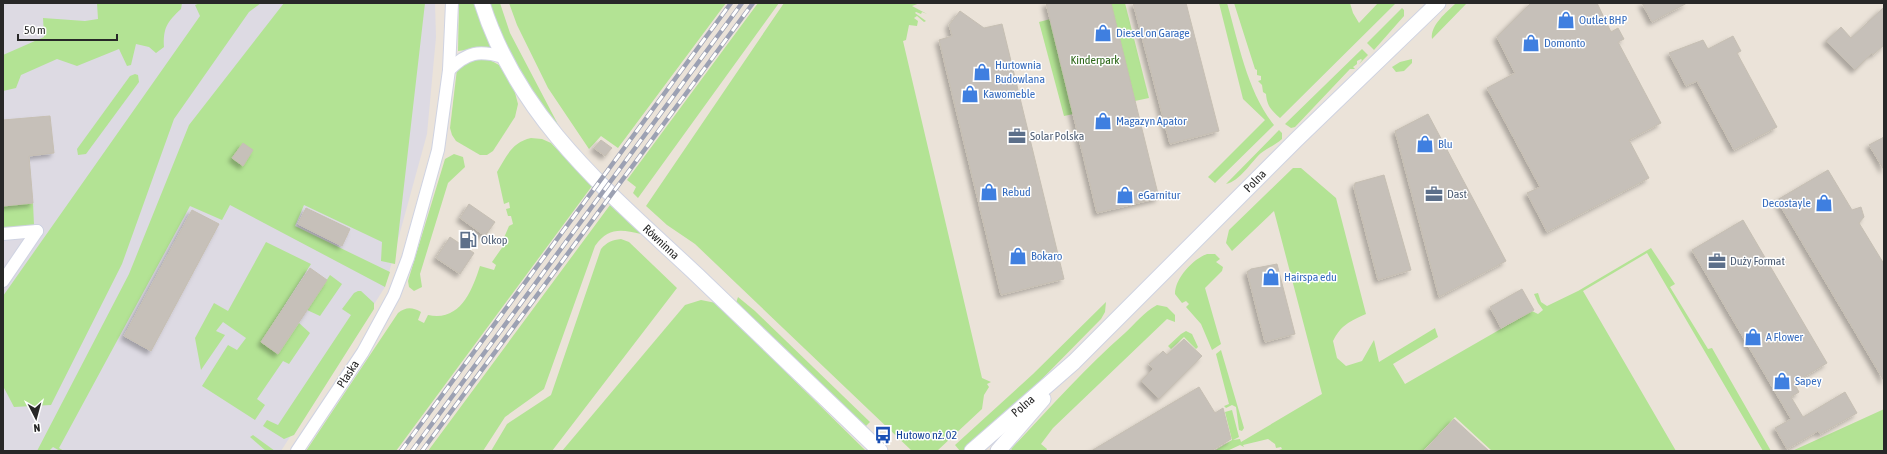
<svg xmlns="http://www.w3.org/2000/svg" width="1887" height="454" viewBox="0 0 1887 454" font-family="'Asap Condensed',sans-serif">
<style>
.industrial{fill:#dddae3}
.green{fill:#b3e394}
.building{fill:#c6c0b9;stroke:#c6bfb3;filter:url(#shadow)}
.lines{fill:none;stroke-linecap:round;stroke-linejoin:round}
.minor-casing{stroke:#cfd3e2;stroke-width:14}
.tertiary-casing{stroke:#cfd3e2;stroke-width:17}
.minor{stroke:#fff;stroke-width:12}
.tertiary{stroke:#fff;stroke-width:15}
.rail-casing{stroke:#9ca1b3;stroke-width:4.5}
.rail{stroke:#fff;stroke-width:3;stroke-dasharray:9;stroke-linecap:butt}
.labels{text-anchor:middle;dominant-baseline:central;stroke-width:3;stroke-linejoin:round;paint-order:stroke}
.shop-label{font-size:12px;fill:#366cbe;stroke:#fff;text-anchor:start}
.park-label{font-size:12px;fill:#2c6618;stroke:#fff}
.service-label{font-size:12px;fill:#4e5e75;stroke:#fff;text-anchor:start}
.street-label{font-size:12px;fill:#282828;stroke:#fff}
.transit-label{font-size:12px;fill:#164399;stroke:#fff;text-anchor:start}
</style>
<defs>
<filter id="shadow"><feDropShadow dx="-3.5" dy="3.5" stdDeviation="2" flood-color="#0004"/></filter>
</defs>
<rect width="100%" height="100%" fill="#ebe3d9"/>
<polygon class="industrial" points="3,3 435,3 436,37 427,134 385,287 281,451 3,451"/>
<g class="green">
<path d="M97,3H182L181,9C167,22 163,28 164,47L156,53L149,47L136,44L131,65L127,66L119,49L77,66L57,59L21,75L16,88L3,91V55L44,37L43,18L85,21L98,19Z"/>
<polygon points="200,3 261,3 249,12 174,119 122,264 51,405 14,407 3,386 3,296 200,16 195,5"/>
<polygon points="284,3 425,3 395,264 381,261 382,242 304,205 295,226 390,272 385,287 230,205 222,220 190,206 59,448 64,451 60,451 53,447 49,451 37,451 129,274 189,125"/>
<polygon points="459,3 475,3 491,47 458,51"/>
<polygon points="488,3 500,3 510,33 562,132 518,70 501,36"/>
<polygon points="509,3 726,3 618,148 601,136 589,149 548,88 517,25"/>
<polygon points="758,3 779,3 638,198 633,193 636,187 627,180"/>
<polygon points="784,3 920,3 912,6 927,14 922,12 921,14 916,12 915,13 926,21 924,22 917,16 914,18 918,21 917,26 909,25 906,40 903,41 982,378 991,382 987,384 989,387 984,395 982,409 937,451 912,451 695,244 667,225 646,206"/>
<polygon points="1112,3 1125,3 1149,98 1064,116 1039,22"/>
<path d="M1219,3H1227C1239,44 1247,91 1274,125L1215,183L1208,177L1265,120L1243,99Z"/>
<path d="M1234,3H1350L1353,13L1359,23L1378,3H1396L1280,118C1271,110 1267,106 1266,94L1263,92L1262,85L1258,81L1261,80V76L1257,75V70L1255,69Z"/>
<path d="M1456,3H1467L1432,39C1430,25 1447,12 1456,3Z"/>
<polygon points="1402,8 1404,10 1404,16 1374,50 1367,43"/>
<polygon points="1362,49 1368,55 1359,64 1362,60 1361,59 1357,61 1357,64 1353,67 1355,69 1350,69 1295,127 1291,128 1285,124"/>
<polygon points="473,59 488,59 499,65 514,89 518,104 515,117 493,151 487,155 480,155 456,141 452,135 450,128 457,69"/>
<polygon points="1412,59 1412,63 1404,71 1396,72 1392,67 1400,62"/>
<polygon points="135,74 138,75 139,82 86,154 78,155 77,149 130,76"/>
<path d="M1279,130L1282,133V139C1275,145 1268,148 1261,153C1251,162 1240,181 1226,184Z"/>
<path d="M531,138L542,139L551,143L592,186L396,451H306L398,313C406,307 412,307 421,312L418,320L424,323L428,315C460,322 472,291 480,266L494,270L496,265L492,262L506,242L503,240L509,226L513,224L511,216H508L506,209L510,208L509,202L504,204L497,172C506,157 512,142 531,138Z"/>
<polygon points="454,154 463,157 465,167 448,183 420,274 422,287 414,291 409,287 408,281 445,159"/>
<path d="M1293,168H1301L1336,198L1366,314C1350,321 1341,325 1333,341L1337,358L1346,366L1362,361L1374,340L1379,362L1435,328L1438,337L1393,364L1405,384L1532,311L1538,314L1543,310L1538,303L1534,294L1538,293L1541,302L1547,306L1578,291L1651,248L1675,284L1670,287L1708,349L1712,348L1771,451H1763L1647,253L1583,291L1676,451H1492L1455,417L1423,451H1276L1282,449L1281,447L1276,448L1275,444L1268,439L1243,445L1244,447L1240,445L1227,451H1214L1232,440L1225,412L1232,410L1239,437L1233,440L1240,439L1241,442L1322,394L1274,211L1232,251L1226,243L1229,230Z"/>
<polygon points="33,203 34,225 3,228 3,206"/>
<path d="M610,205L641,234C620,229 608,228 595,246L544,389L505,417L483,451H428Z"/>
<path d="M621,239L629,242L677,288L552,451H491L507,424L551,395L601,249C607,242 612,240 621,239Z"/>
<polygon points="266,242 311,264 261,342 278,354 299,323 310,333 289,364 283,361 257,399 265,405 255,420 202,386 228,345 237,350 246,338 223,322 216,331 225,335 201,370 195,338 214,303 228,311"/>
<path d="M1207,254H1215L1220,259L1216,262L1223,267L1222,271L1205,288L1221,344L1212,350L1201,324L1186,307L1189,304L1186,301L1182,303L1175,294C1175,278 1193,259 1207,254Z"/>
<polygon points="330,275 342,284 320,316 307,310"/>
<polygon points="358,291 361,291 374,303 374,309 294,435 284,439 263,426 267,420 278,425 351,315 342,309 354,293"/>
<polygon points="738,297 755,311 870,422 864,428 736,303"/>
<polygon points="701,300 716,303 866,451 562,451 685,305"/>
<polygon points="1106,302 1105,312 1101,319 1037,384 963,451 960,451 955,445 1033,374"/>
<path d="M1157,305L1167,307L1175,315V322L1167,319L1053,428L1041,444L1047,449L1046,451H1013L1011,449C1048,410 1084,369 1125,333C1136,323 1143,313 1157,305Z"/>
<polygon points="1186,331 1192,334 1198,347 1196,349 1184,337 1171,349 1168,346 1181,334"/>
<polygon points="1221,350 1244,428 1242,431 1239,430 1236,407 1232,405 1226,408 1224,406 1229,404 1216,354"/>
<polygon points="1884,409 1884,451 1792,451 1882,410"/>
<polygon points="253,435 275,451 266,451 250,437"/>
</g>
<g class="building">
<polygon points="1046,3 1111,3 1159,198 1097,213"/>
<polygon points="1133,3 1186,3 1219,131 1170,144"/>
<polygon points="1531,3 1597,3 1611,32 1618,28 1624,39 1618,42 1661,123 1629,140 1649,178 1547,232 1527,193 1540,187 1487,88 1515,73 1497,37"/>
<polygon points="1642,3 1687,3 1652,22"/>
<polygon points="1884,7 1884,45 1873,55 1872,53 1855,70 1826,41 1841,27 1851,38"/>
<polygon points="960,11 984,28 1002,24 1064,279 1001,295 939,40 952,36 949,25"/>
<polygon points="1733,36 1741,51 1737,53 1777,127 1734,150 1697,81 1686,86 1669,53 1703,40 1708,49"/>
<polygon points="1428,114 1506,261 1439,297 1395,131"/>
<polygon points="50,116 54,153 29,156 33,203 3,206 3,120"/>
<polygon points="1884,137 1884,170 1869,145"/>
<polygon points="601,140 612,148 605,156 594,148"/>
<polygon points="243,143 253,150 243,166 232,158"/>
<polygon points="1828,170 1852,210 1861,207 1864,217 1859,223 1884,264 1884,381 1777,200"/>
<polygon points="1384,175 1411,270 1378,280 1354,188 1355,183"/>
<polygon points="469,204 495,222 485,236 460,218"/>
<polygon points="306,208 350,229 342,246 298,224"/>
<polygon points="192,210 219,224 151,351 124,336"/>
<polygon points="1743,220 1827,363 1794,383 1799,392 1791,397 1803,417 1845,392 1857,413 1820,434 1818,431 1787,449 1775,428 1791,419 1692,250"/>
<polygon points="450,237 474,253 460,274 436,258"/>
<polygon points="1277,264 1295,334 1265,342 1247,272 1251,269"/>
<polygon points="310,268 327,280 278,354 261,342"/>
<polygon points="1522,289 1534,310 1501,328 1490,307"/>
<polygon points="1184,339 1202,356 1159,399 1141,381 1153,369 1149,364 1163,351 1167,355"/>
<polygon points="1199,387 1215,413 1223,408 1231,439 1211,451 1091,451"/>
<polygon points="1454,419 1489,451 1424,451"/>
</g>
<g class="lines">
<g class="minor-casing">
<g id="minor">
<path d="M449,70C467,52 479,50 503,57"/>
<polyline points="3,234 37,231"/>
<polyline points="3,281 37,231"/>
<polyline points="297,451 363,352 394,295 408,258 438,150 449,70 452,3"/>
</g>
</g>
<g class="tertiary-casing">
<g id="tertiary">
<path d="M482,3C519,121 611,194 698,276C759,334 819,393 880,451"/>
<polyline points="972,451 1074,362 1296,140 1438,3"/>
<polyline points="998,451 1043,399"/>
</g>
</g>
<use href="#minor" class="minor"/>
<use href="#tertiary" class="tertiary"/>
<g class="rail-casing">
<g id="rail">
<polyline points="401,451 731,3"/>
<polyline points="412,451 742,3"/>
<polyline points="422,451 753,3"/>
</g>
</g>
<use href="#rail" class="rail"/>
</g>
<defs>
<g id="shop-bare" transform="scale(1.38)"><path d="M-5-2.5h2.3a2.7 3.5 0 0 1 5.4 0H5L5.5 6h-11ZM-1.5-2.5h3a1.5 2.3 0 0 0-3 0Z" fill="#3f7fe0" stroke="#fff" stroke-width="2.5" paint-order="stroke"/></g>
<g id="office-bare" transform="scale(1.38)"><path d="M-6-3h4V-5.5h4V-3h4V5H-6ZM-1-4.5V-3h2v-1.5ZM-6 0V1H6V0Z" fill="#5c6f8a" stroke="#fff" stroke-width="2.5" paint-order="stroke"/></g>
<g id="fuel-bare" transform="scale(1.38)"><path d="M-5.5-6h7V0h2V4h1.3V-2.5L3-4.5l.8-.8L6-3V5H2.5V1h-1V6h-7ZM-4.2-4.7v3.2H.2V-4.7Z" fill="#5c6f8a" stroke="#fff" stroke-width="2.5" paint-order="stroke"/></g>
<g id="bus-bare" transform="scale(1.38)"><path d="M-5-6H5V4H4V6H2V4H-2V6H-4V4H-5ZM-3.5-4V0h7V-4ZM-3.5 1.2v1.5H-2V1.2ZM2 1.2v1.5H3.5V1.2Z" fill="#1a4fb4" stroke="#fff" stroke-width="2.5" paint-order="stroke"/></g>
</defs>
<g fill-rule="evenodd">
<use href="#shop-bare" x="1566" y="20"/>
<use href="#shop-bare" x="1103" y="33"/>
<use href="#shop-bare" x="1531" y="43"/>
<use href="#shop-bare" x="982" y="72"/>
<use href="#shop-bare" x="970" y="94"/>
<use href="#shop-bare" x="1103" y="121"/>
<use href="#office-bare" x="1017" y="136"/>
<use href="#shop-bare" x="1425" y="144"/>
<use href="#shop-bare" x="989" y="192"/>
<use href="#office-bare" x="1434" y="194"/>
<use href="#shop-bare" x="1125" y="195"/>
<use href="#shop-bare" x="1824" y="203"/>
<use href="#fuel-bare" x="468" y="240"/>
<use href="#shop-bare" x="1018" y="256"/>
<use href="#office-bare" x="1717" y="261"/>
<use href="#shop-bare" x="1271" y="277"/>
<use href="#shop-bare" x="1753" y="337"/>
<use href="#shop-bare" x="1782" y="381"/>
<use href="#bus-bare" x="883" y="435"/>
</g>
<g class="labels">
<g class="shop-label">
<text x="1579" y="20">Outlet BHP</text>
<text x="1116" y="33">Diesel on Garage</text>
<text x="1544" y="43">Domonto</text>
<text x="995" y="65">Hurtownia<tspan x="995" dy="14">Budowlana</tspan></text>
<text x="983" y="94">Kawomeble</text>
<text x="1116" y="121">Magazyn Apator</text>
<text x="1438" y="144">Blu</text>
<text x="1002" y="192">Rebud</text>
<text x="1138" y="195">eGarnitur</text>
<text x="1811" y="203" text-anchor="end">Decostayle</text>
<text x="1031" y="256">Bokaro</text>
<text x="1284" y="277">Hairspa edu</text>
<text x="1766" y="337">A Flower</text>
<text x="1795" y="381">Sapey</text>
</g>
<g class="park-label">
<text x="1095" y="60">Kinderpark</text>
</g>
<g class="service-label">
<text x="1030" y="136">Solar Polska</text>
<text x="1447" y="194">Dast</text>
<text x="481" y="240">Olkop</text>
<text x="1730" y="261">Duży Format</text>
</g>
<g class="street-label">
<text transform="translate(1255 181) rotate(-46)">Polna</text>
<text transform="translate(661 242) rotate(43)">Równinna</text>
<text transform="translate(348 374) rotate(-57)">Płaska</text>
<text transform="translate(1023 406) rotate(-41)">Polna</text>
</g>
<g class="transit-label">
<text x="896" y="435">Hutowo nż. 02</text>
</g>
</g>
<rect width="1887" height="454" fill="none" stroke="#282828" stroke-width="8"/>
<g transform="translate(36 418) rotate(174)" stroke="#ffffff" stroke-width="3" paint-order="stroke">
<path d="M0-3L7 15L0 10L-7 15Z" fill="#282828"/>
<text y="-6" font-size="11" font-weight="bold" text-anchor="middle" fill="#282828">N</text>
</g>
<path d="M18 34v6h99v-6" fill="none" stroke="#282828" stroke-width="2"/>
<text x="24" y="34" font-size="12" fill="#282828" stroke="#ffffff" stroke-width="3" paint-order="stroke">50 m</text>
</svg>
